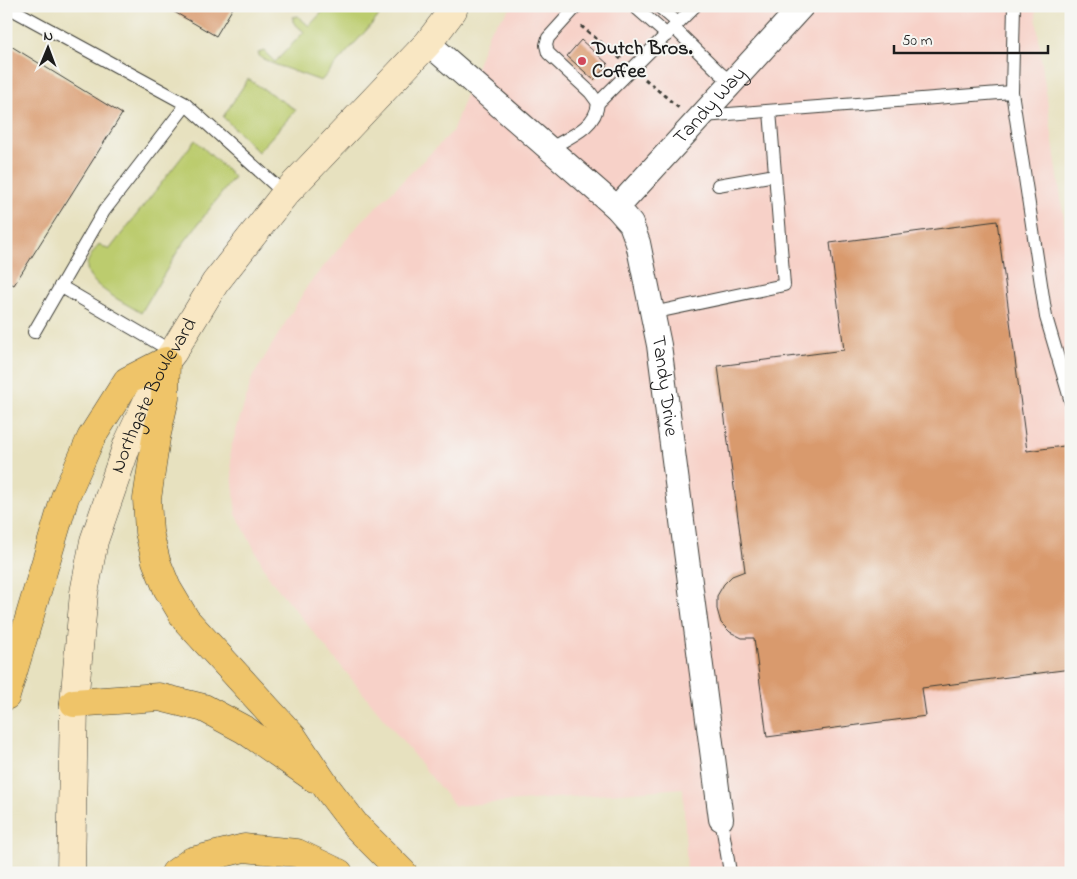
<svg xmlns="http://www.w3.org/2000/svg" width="1077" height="879" viewBox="0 0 1077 879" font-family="'Indie Flower',sans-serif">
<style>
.built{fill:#f7d1c8}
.green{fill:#bccc6e;stroke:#6c7445}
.building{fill:#d99a6d}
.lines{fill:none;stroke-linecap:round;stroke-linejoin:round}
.service-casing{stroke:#3a3a34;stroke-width:14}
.minor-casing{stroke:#3a3a34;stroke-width:26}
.secondary-casing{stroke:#3a3a34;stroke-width:29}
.motorway-casing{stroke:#3a3a34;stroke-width:29}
.path{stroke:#3a3a34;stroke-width:3;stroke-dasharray:4 4;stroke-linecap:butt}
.service{stroke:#fff;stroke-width:12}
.minor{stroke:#fff;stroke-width:24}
.secondary{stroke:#f9e7c3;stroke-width:28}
.motorway{stroke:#efc469;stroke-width:28}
.poi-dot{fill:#d1495b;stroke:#f6f6f2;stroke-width:2}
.labels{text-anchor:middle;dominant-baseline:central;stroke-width:4;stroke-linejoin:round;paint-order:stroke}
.poi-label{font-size:20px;font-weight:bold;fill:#1c1c1c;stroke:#f6f6f2;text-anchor:start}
.street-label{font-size:20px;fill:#1c1c1c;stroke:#f6f6f2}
</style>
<rect width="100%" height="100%" fill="#f6f6f2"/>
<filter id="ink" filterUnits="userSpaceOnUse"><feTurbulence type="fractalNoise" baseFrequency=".02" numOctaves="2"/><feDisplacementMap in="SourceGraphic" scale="10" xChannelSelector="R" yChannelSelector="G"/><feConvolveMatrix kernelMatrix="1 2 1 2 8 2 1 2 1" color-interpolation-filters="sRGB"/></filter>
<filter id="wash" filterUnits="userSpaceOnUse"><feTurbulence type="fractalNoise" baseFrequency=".0096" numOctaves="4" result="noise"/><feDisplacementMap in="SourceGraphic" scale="20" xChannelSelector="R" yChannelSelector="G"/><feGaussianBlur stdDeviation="1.12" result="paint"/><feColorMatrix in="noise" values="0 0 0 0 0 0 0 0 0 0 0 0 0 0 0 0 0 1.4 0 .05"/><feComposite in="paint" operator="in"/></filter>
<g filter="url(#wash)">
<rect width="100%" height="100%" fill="#e7e1bf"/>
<polygon class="built" points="513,6 1035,6 1041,57 1071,268 1071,873 687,873 683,788 455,806 270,579 236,514 230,451 252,378 308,285 361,222 452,132 490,30"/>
<g class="green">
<polygon points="328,6 388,6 321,81 271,63 260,57 258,53 264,51 275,62 304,32 293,22 293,17 298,16 309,26"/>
<polygon points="248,79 296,110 258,152 223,117"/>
<path d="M195,140L234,177L179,249L141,313C126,303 85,285 87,265C88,258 95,250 99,244L109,250Z"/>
</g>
<g id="blocks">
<g class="building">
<polygon points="164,6 234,6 216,36"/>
<polygon points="581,40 608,64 594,80 567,56"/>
<polygon points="6,43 122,114 14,285 6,281"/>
<polygon points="997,221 1027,451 1071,445 1071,669 922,688 926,716 767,737 754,638 742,638 730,632 721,623 717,609 717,596 724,584 732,576 745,571 718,366 844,350 830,243"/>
</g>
</g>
</g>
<g filter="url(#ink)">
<use href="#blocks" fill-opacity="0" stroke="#3a3a34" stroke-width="1"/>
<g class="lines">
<g class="service-casing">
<g id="service">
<polyline points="6,6 184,103 285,194"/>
<polyline points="577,6 548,38 546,45 548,53 590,92 598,103"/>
<polyline points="634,6 667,35"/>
<polyline points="658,6 678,23"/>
<polyline points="674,28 720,73 732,82"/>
<polyline points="1012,92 1014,6"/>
<polyline points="703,116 1012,92 1046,317 1071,402"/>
<path d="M549,149C569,137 596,128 598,103L695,6"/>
<polyline points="718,185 775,175"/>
<polyline points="60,286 173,352"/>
<polyline points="652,313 784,285 770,111"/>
<polyline points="34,332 104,211 186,105"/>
<polyline points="721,819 730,872"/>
</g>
</g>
<g class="minor-casing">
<g id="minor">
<path id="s1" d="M428,43L617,208L631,224L638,243L659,345L721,819"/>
<path id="s2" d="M617,208L802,6"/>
</g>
</g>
<g class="secondary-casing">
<g id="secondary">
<path id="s3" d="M71,873L74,703L84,593L94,541L127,445L166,361L173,352L215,283L285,194L428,43L453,10L454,6"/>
</g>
</g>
<g class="motorway-casing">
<g id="motorway">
<polyline points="6,696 65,497 91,438 127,381 166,361 165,398 156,438 147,499 149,532 156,561 167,588 186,620 293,737 327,788 356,826 403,873"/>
<polyline points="74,703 159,697 204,708 245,730 314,778"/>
<polyline points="175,873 192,861 244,848 297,853 339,873"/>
</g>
</g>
<g class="path">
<polyline points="581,26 621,59"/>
<polyline points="645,79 680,109"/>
</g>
<use href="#service" class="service"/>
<use href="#minor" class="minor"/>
<use href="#secondary" class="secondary"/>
<use href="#motorway" class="motorway"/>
</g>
</g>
<circle class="poi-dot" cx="582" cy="61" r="5"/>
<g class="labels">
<g class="poi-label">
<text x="592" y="49">Dutch Bros.<tspan x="592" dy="23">Coffee</tspan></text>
</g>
<g class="street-label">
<text stroke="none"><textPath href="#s2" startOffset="138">Tandy Way</textPath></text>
<text stroke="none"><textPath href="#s1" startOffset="438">Tandy Drive</textPath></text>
<text stroke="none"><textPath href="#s3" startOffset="491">Northgate Boulevard</textPath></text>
</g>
</g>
<rect width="1077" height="879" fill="none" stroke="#f6f6f2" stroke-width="25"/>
<g transform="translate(48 48) rotate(1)" stroke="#f6f6f2" stroke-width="4" paint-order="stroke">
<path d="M0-4L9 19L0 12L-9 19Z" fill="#1c1c1c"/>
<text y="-8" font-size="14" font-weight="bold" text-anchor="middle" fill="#1c1c1c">N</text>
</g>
<path d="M894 45v8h154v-8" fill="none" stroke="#1c1c1c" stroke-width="2.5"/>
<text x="902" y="45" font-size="15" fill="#1c1c1c" stroke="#f6f6f2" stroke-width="4" paint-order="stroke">50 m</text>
</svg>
